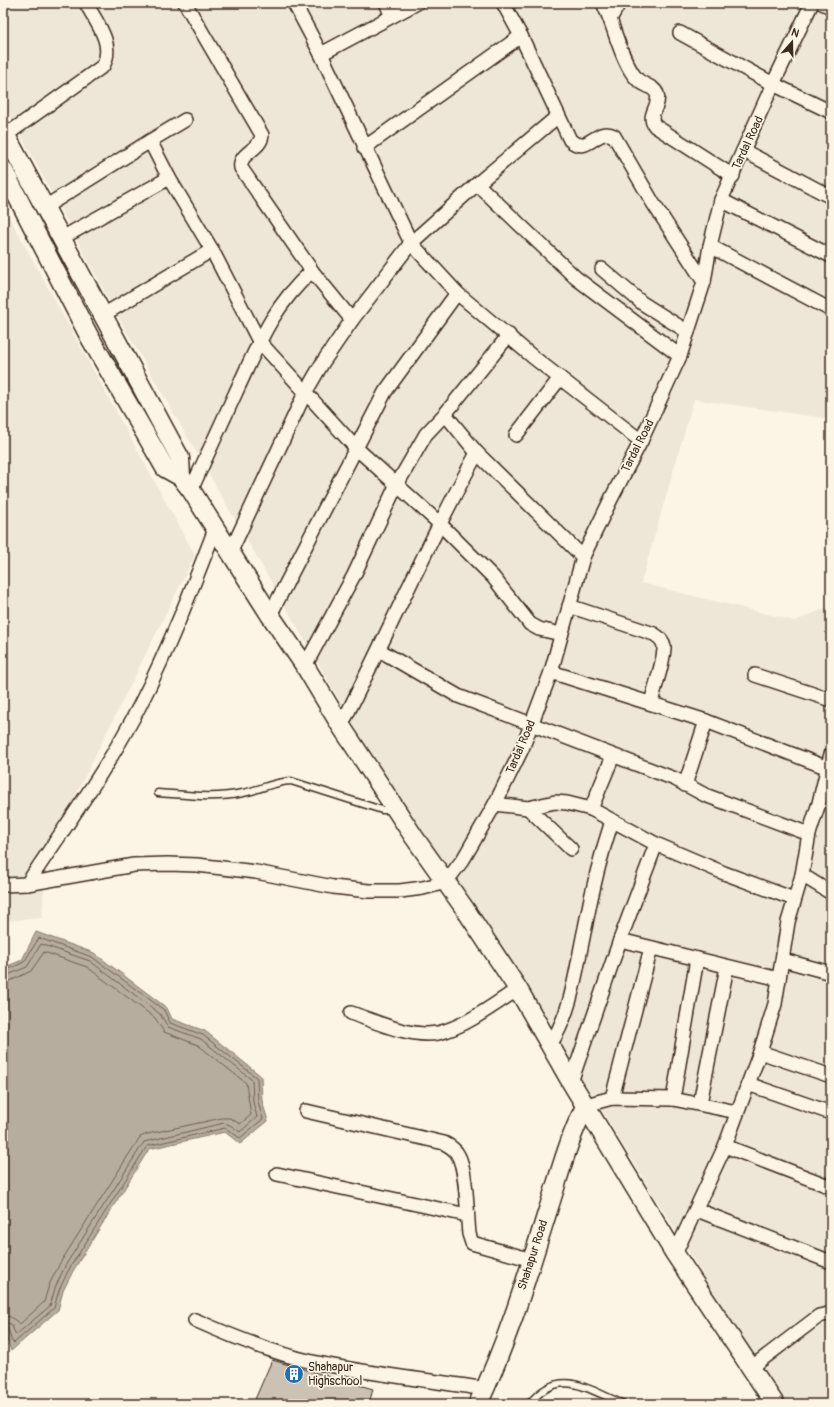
<svg xmlns="http://www.w3.org/2000/svg" width="834" height="1407" viewBox="0 0 834 1407" font-family="Pangolin,sans-serif">
<style>
.built{fill:#eee6d6}
.water{fill:#b7ad9e;stroke:#85796b}
.lines{fill:none;stroke-linecap:round;stroke-linejoin:round}
.shore{stroke:#6d5e51;stroke-width:1}
.building{fill:#ccc2b3;stroke:#3b2a1e}
.lane-casing{stroke:#3b2a1e;stroke-width:9}
.street-casing{stroke:#3b2a1e;stroke-width:16}
.secondary-casing{stroke:#3b2a1e;stroke-width:21}
.lane{stroke:#fcf5e5;stroke-width:6}
.street{stroke:#fcf5e5;stroke-width:13}
.secondary{stroke:#fcf5e5;stroke-width:18}
.labels{text-anchor:middle;dominant-baseline:central;stroke-width:3.5;stroke-linejoin:round;paint-order:stroke}
.street-label{font-size:12px;fill:#3b2a1e;stroke:#fcf5e5}
.poi-label{font-size:12px;fill:#3b2a1e;stroke:#fcf5e5;text-anchor:start}
</style>
<rect width="100%" height="100%" fill="#fcf5e5"/>
<filter id="ink" filterUnits="userSpaceOnUse"><feTurbulence type="fractalNoise" baseFrequency=".025" numOctaves="2"/><feDisplacementMap in="SourceGraphic" scale="8" xChannelSelector="R" yChannelSelector="G"/><feConvolveMatrix kernelMatrix="1 2 1 2 8 2 1 2 1" color-interpolation-filters="sRGB"/></filter>
<g filter="url(#ink)">
<g class="built">
<polygon points="3,3 831,3 831,419 694,399 641,583 795,621 831,606 831,1404 782,1404 604,1114 404,812 117,315 3,102"/>
<polygon points="3,206 195,555 46,855 42,918 3,921"/>
</g>
<polygon class="water" points="36,932 94,953 167,1008 172,1019 205,1031 261,1076 262,1101 268,1121 240,1144 225,1132 149,1149 73,1271 63,1291 58,1310 11,1351 3,1328 3,968 22,960"/>
<g class="lines">
<g class="shore">
<polyline points="3,972 24,962 39,938 92,957 164,1010 170,1023 203,1035 257,1078 258,1102 263,1119 240,1138 225,1128 147,1146 69,1269 59,1290 54,1308 14,1343 12,1342 8,1329 3,1327"/>
<polyline points="3,977 27,967 41,944 90,961 160,1014 168,1027 201,1039 252,1080 253,1102 257,1117 240,1132 230,1125 224,1123 144,1142 65,1266 55,1288 50,1306 17,1334 15,1333 11,1324 3,1322"/>
<polyline points="3,983 10,981 31,971 44,952 87,967 155,1018 164,1032 198,1045 246,1083 251,1115 240,1124 230,1118 222,1118 147,1134 140,1137 60,1263 49,1285 44,1302 20,1324 11,1317 3,1316"/>
</g>
</g>
<polygon class="building" points="272,1360 373,1389 369,1404 253,1404"/>
<g class="lines">
<g class="lane-casing">
<g id="lane">
<path d="M158,793C186,795 215,799 243,793C259,790 273,782 291,781L382,810H392"/>
<path d="M529,1404C560,1366 586,1389 624,1404"/>
</g>
</g>
<g class="street-casing">
<g id="street">
<path d="M185,3L262,135C261,150 238,153 241,168L312,271L352,320"/>
<polyline points="294,3 321,54 411,243 457,293 533,357 641,441"/>
<polyline points="386,3 392,16"/>
<path d="M503,3L521,36L570,140C588,156 596,126 614,136L653,203L704,282"/>
<polyline points="603,3 610,19 619,3"/>
<polyline points="822,3 831,7"/>
<path d="M610,19C616,36 625,67 637,79C642,85 654,86 657,94C661,106 646,115 655,126L733,176"/>
<polyline points="680,33 773,84 831,112"/>
<polyline points="321,54 417,3"/>
<path d="M6,135L103,66C115,44 96,22 86,3"/>
<polyline points="150,141 185,120"/>
<polyline points="364,148 521,36"/>
<polyline points="744,151 831,197"/>
<polyline points="477,184 576,278 680,356"/>
<polyline points="721,200 831,256"/>
<polyline points="45,207 150,141 169,178 212,250 259,341 355,447 439,523 493,577 530,624 539,629 561,634"/>
<polyline points="62,238 169,178"/>
<polyline points="710,246 831,310"/>
<polyline points="602,269 642,303 688,332"/>
<polyline points="103,315 212,250"/>
<polyline points="445,414 477,453 583,557"/>
<polyline points="516,435 560,378"/>
<path d="M191,490C206,457 221,425 236,392C258,345 272,307 312,271"/>
<polyline points="231,551 305,393 323,362 352,320 411,243 477,184 558,116"/>
<path d="M569,606L654,634C659,637 663,640 664,646C665,659 654,689 651,703"/>
<polyline points="270,615 385,392 457,293"/>
<polyline points="379,650 458,696 675,779 705,795 809,834"/>
<polyline points="305,666 354,575 396,486 426,434 445,414 509,335"/>
<polyline points="551,672 706,721 828,768"/>
<polyline points="755,675 831,700"/>
<path d="M341,726C387,635 428,542 477,453"/>
<polyline points="685,785 706,721"/>
<polyline points="495,804 528,808 555,802 567,803 591,809 656,844 724,873 794,899"/>
<polyline points="528,808 571,849"/>
<polyline points="591,809 613,756"/>
<polyline points="802,875 831,893"/>
<path d="M27,884C66,825 108,768 140,705C169,648 192,589 215,529"/>
<polyline points="3,885 27,884 134,865 168,864 197,865 256,872 333,887 369,891 400,891 423,888 446,882 464,858 495,804 522,749 551,672 583,557 611,499 641,441 680,356 704,282 710,246 721,200 773,84 812,3"/>
<polyline points="620,940 779,979"/>
<polyline points="783,960 831,973"/>
<path d="M351,1013C377,1022 410,1038 438,1033C465,1027 495,1004 518,989"/>
<path d="M550,1045C573,1010 576,968 585,928C592,890 600,857 612,821"/>
<polyline points="760,1052 831,1076"/>
<polyline points="571,1082 620,940 656,844"/>
<polyline points="748,1084 831,1113"/>
<polyline points="612,1098 651,948"/>
<polyline points="673,1099 697,959"/>
<polyline points="700,1103 727,967"/>
<polyline points="586,1105 612,1098 673,1099 737,1112"/>
<path d="M306,1111L444,1143C450,1146 455,1149 458,1155C467,1171 467,1215 469,1234L472,1243L532,1260"/>
<polyline points="725,1146 831,1187"/>
<polyline points="277,1174 467,1215"/>
<polyline points="697,1210 831,1262"/>
<polyline points="675,1254 725,1146 760,1052 775,1004 788,922 802,875 809,834 819,803 831,754"/>
<path d="M195,1320C233,1337 272,1353 313,1362C370,1374 428,1380 485,1389"/>
<polyline points="752,1367 819,1316 828,1314 831,1315"/>
</g>
</g>
<g class="secondary-casing">
<g id="secondary">
<polyline points="3,130 180,458 181,477"/>
<polyline points="3,169 89,336 165,468 181,477 191,490 270,615 305,666 341,726 414,837 465,909 518,989 571,1082 675,1254 775,1404"/>
<path d="M478,1404C507,1343 527,1277 547,1213C559,1177 568,1139 586,1105"/>
</g>
</g>
<use href="#lane" class="lane"/>
<use href="#street" class="street"/>
<use href="#secondary" class="secondary"/>
</g>
</g>
<defs>
<g id="building-disc" transform="scale(1)"><circle r="9.5" fill="#1f6fb2" stroke="#fcf5e5"/><path d="M-4-6H4V6H1V3H-1V6H-4ZM-2.5-4.3h1.7v1.8h-1.7ZM.8-4.3h1.7v1.8H.8ZM-2.5-1h1.7V.8h-1.7ZM.8-1h1.7V.8H.8Z" fill="#fff"/></g>
</defs>
<g fill-rule="evenodd">
<use href="#building-disc" x="294" y="1374"/>
</g>
<g class="labels">
<g class="street-label">
<text transform="translate(748 143) rotate(-65)">Tardal Road</text>
<text transform="translate(638 446) rotate(-63)">Tardal Road</text>
<text transform="translate(521 747) rotate(-67)">Tardal Road</text>
<text transform="translate(533 1255) rotate(-72)">Shahapur Road</text>
</g>
<g class="poi-label">
<text x="308" y="1367">Shahapur<tspan x="308" dy="14">Highschool</tspan></text>
</g>
</g>
<rect width="834" height="1407" fill="none" stroke="#fcf5e5" stroke-width="16"/>
<rect x="8" y="8" width="818" height="1391" fill="none" stroke="#3b2a1e" stroke-width="1.5" filter="url(#ink)"/>
<g transform="translate(792 42) rotate(20)" stroke="#fcf5e5" stroke-width="3" paint-order="stroke">
<path d="M0-3L7 15L0 10L-7 15Z" fill="#3b2a1e"/>
<text y="-6" font-size="11" font-weight="bold" text-anchor="middle" fill="#3b2a1e">N</text>
</g>
</svg>
